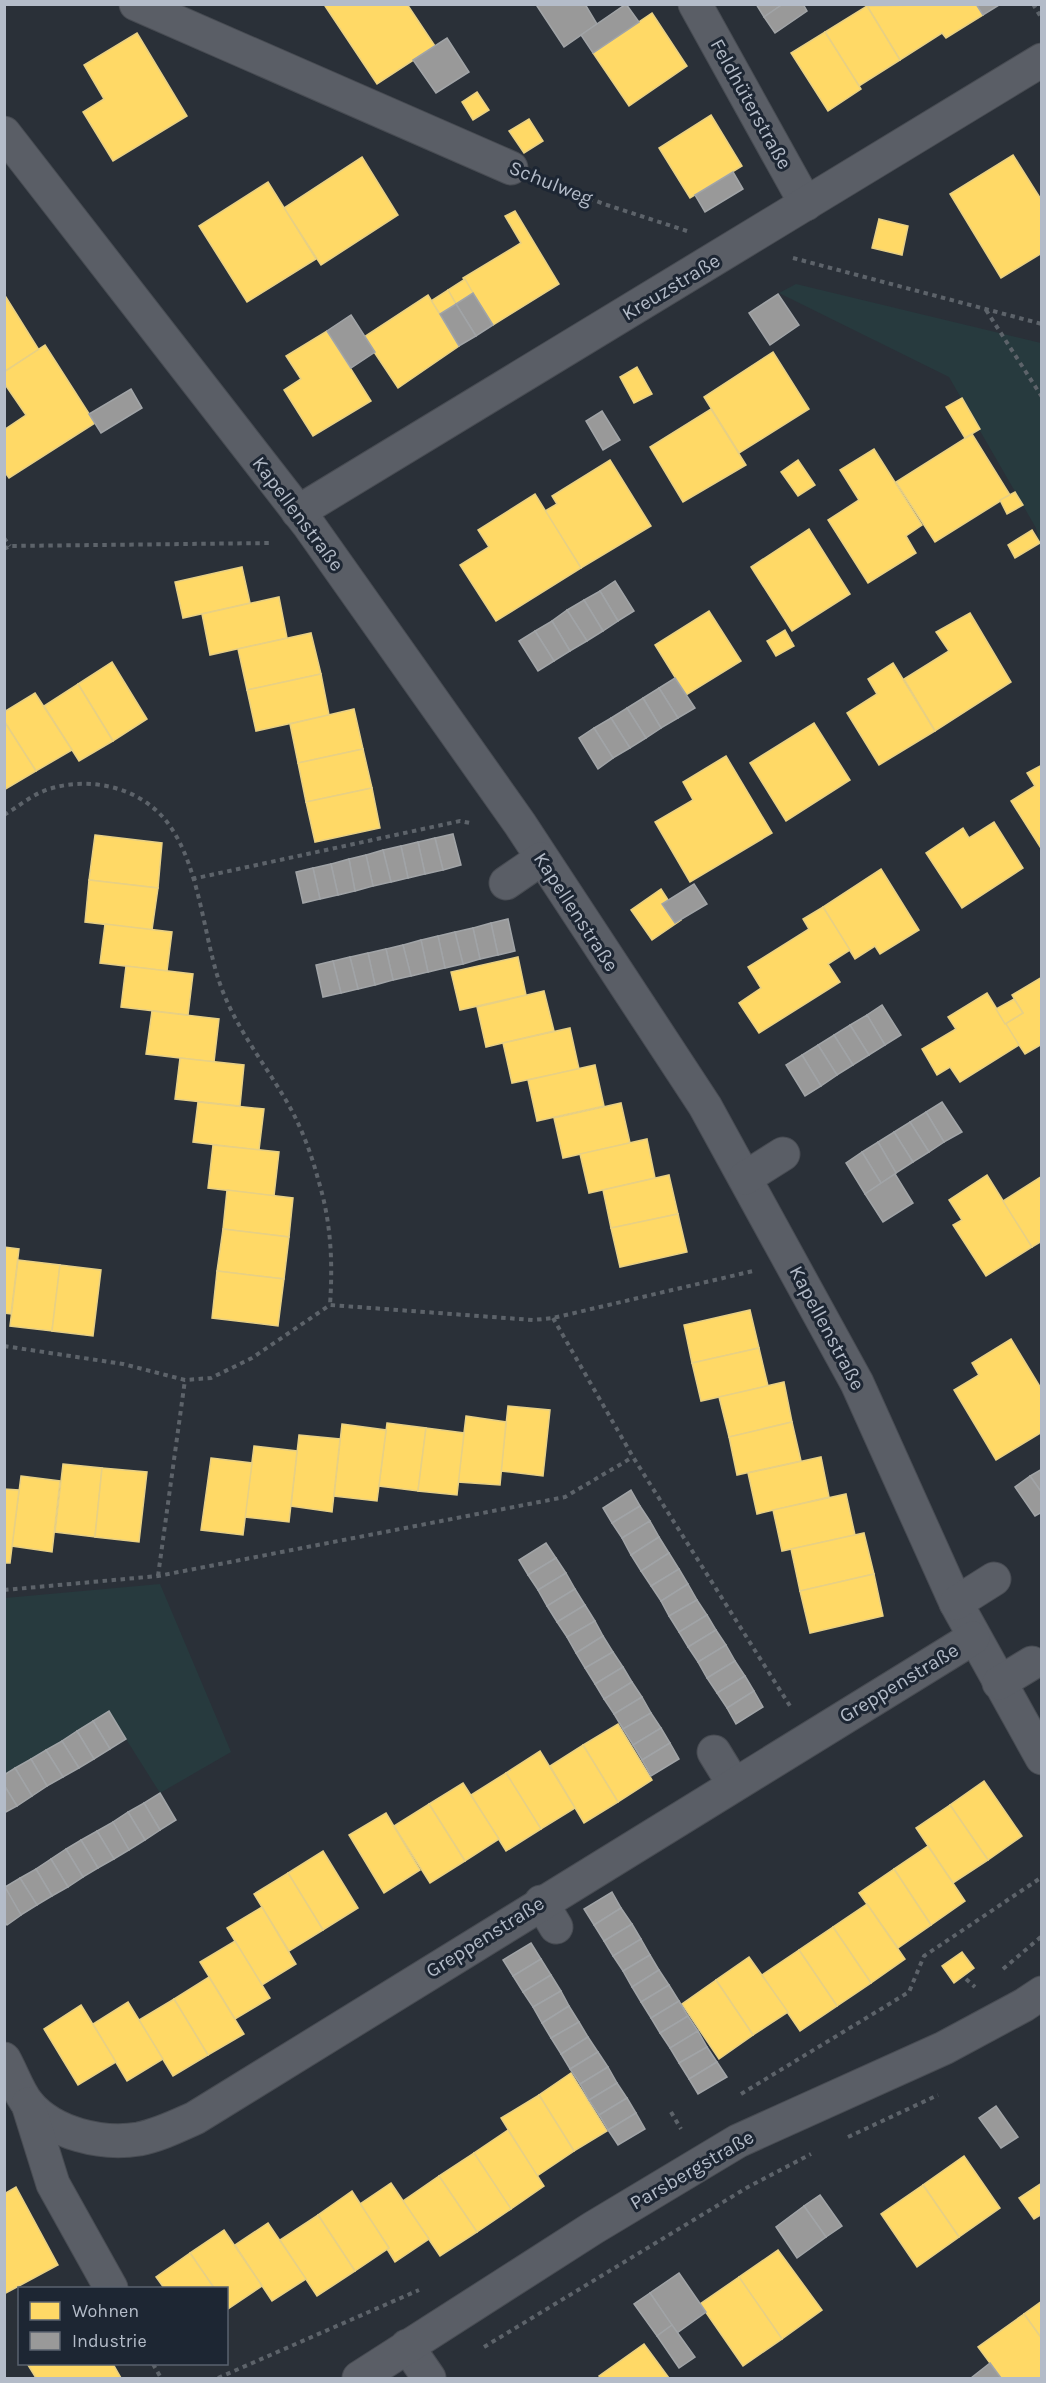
<svg xmlns="http://www.w3.org/2000/svg" width="1046" height="2383" viewBox="0 0 1046 2383" font-family="Karla,sans-serif">
<style>
.green{fill:#273a3e}
.homes{fill:#ffd966;stroke:#e8d084;stroke-width:1.5}
.industry{fill:#999;stroke:#a1a4a7;stroke-width:1.5}
.lines{fill:none;stroke-linecap:round;stroke-linejoin:round}
.minor-casing{stroke:#484c53;stroke-width:35}
.path{stroke:#5d636a;stroke-width:4;stroke-dasharray:4.5 4.5;stroke-linecap:butt}
.minor{stroke:#5a5e66;stroke-width:33}
.labels{text-anchor:middle;dominant-baseline:central;stroke-width:6;stroke-linejoin:round;paint-order:stroke}
.street-label{font-size:20px;fill:#b4bcc9;stroke:#1d2633}
</style>
<rect width="100%" height="100%" fill="#2a3038"/>
<g class="green">
<polygon points="796,284 1041,343 1041,556 1036,528 949,377 779,293"/>
<polygon points="160,1584 231,1752 160,1793 109,1712 5,1775 5,1598"/>
</g>
<g class="homes">
<polygon points="328,4 407,4 435,46 377,84 325,6"/>
<polygon points="976,4 983,15 946,38 942,33 900,60 867,6"/>
<polygon points="867,6 900,60 859,86 825,32"/>
<polygon points="652,13 687,66 629,106 593,53"/>
<polygon points="825,32 861,89 828,111 791,53"/>
<polygon points="137,33 187,116 113,161 83,112 104,99 84,65"/>
<polygon points="477,92 489,110 473,120 462,102"/>
<polygon points="711,115 742,166 690,198 659,148"/>
<polygon points="529,119 543,141 524,153 509,131"/>
<polygon points="1013,155 1042,201 1042,253 1001,278 950,194"/>
<polygon points="362,157 398,215 321,265 284,208"/>
<polygon points="268,182 316,259 247,302 199,226"/>
<polygon points="515,211 559,284 493,325 463,278 521,243 505,216"/>
<polygon points="879,219 908,226 902,255 872,248"/>
<polygon points="465,279 473,293 456,304 448,290"/>
<polygon points="448,290 456,304 440,314 431,301"/>
<polygon points="4,294 39,350 4,372"/>
<polygon points="428,295 459,346 398,388 364,337"/>
<polygon points="327,331 371,401 313,436 284,390 301,379 286,356"/>
<polygon points="45,345 95,423 9,478 4,471 4,430 26,415 4,383 4,372"/>
<polygon points="773,352 809,409 739,453 704,397"/>
<polygon points="637,367 652,394 634,403 620,377"/>
<polygon points="962,398 980,429 965,438 946,407"/>
<polygon points="711,409 746,465 683,502 650,447"/>
<polygon points="972,434 1010,495 935,542 896,482"/>
<polygon points="874,449 922,525 906,536 916,553 868,583 828,520 859,500 840,470"/>
<polygon points="610,460 651,526 581,568 545,511 557,504 552,496"/>
<polygon points="798,460 815,485 798,496 781,472"/>
<polygon points="1015,492 1023,505 1007,514 1000,500"/>
<polygon points="535,494 581,568 496,621 460,565 489,547 478,530"/>
<polygon points="809,529 850,594 792,631 751,567"/>
<polygon points="1032,530 1040,543 1015,558 1008,545"/>
<polygon points="242,567 250,603 183,618 175,582"/>
<polygon points="279,597 287,638 210,655 202,614"/>
<polygon points="709,611 741,661 686,695 655,645"/>
<polygon points="970,613 1011,682 935,731 904,679 949,651 936,632"/>
<polygon points="785,630 794,646 776,656 767,641"/>
<polygon points="311,633 321,674 247,690 238,649"/>
<polygon points="112,662 147,719 113,741 78,684"/>
<polygon points="893,663 935,731 879,765 847,713 877,694 868,679"/>
<polygon points="321,674 329,715 256,731 247,690"/>
<polygon points="78,684 113,741 79,761 44,706"/>
<polygon points="35,693 72,750 36,771 4,721 4,712"/>
<polygon points="354,709 363,749 298,763 290,724"/>
<polygon points="4,721 36,771 4,790"/>
<polygon points="814,723 850,780 786,821 750,763"/>
<polygon points="363,749 372,788 306,802 298,763"/>
<polygon points="726,756 772,833 690,882 655,822 693,800 683,782"/>
<polygon points="1042,765 1042,850 1011,801 1035,786 1027,773"/>
<polygon points="372,788 380,828 315,842 306,802"/>
<polygon points="994,822 1023,868 962,908 926,853 963,828 969,838"/>
<polygon points="95,835 162,843 158,888 89,880"/>
<polygon points="881,869 919,930 880,954 875,946 855,959 823,907"/>
<polygon points="89,880 158,888 152,930 85,922"/>
<polygon points="661,889 681,920 652,940 631,910"/>
<polygon points="823,907 850,950 828,964 840,982 759,1033 739,1003 761,988 748,967 809,929 803,919"/>
<polygon points="105,924 172,932 167,971 100,963"/>
<polygon points="518,957 526,995 460,1010 451,972"/>
<polygon points="126,966 193,974 188,1015 121,1007"/>
<polygon points="1042,977 1042,1044 1025,1054 1005,1024 1023,1013 1012,995"/>
<polygon points="544,991 554,1031 486,1047 477,1007"/>
<polygon points="987,993 1019,1045 960,1082 950,1067 937,1075 922,1049 956,1029 948,1017"/>
<polygon points="1014,999 1023,1013 1005,1024 996,1009"/>
<polygon points="152,1011 219,1019 214,1062 146,1054"/>
<polygon points="570,1028 579,1069 512,1083 503,1043"/>
<polygon points="180,1058 244,1065 240,1106 175,1099"/>
<polygon points="595,1065 604,1106 537,1121 528,1080"/>
<polygon points="198,1102 264,1109 259,1150 193,1142"/>
<polygon points="621,1103 630,1143 563,1158 554,1118"/>
<polygon points="647,1139 655,1178 589,1193 580,1154"/>
<polygon points="213,1145 279,1152 274,1196 208,1188"/>
<polygon points="669,1175 678,1214 611,1228 603,1190"/>
<polygon points="987,1175 1032,1247 986,1276 953,1225 962,1220 949,1200"/>
<polygon points="1042,1176 1042,1241 1032,1247 1003,1201"/>
<polygon points="227,1190 293,1198 289,1237 223,1229"/>
<polygon points="678,1214 687,1252 620,1267 611,1228"/>
<polygon points="223,1229 289,1237 284,1279 217,1271"/>
<polygon points="4,1247 19,1249 11,1314 4,1313"/>
<polygon points="18,1260 60,1265 52,1331 10,1326"/>
<polygon points="60,1265 101,1270 93,1336 52,1331"/>
<polygon points="217,1271 284,1279 278,1326 212,1318"/>
<polygon points="750,1310 759,1348 692,1363 684,1325"/>
<polygon points="1011,1339 1042,1390 1042,1432 996,1460 954,1390 979,1375 972,1363"/>
<polygon points="759,1348 768,1386 701,1401 692,1363"/>
<polygon points="784,1382 792,1422 729,1437 719,1397"/>
<polygon points="508,1406 550,1410 543,1476 501,1471"/>
<polygon points="466,1416 506,1422 500,1485 458,1482"/>
<polygon points="792,1422 801,1461 737,1475 729,1437"/>
<polygon points="387,1423 426,1428 418,1491 379,1486"/>
<polygon points="342,1424 386,1430 377,1501 334,1496"/>
<polygon points="426,1428 464,1433 457,1495 418,1491"/>
<polygon points="299,1435 340,1439 332,1512 291,1506"/>
<polygon points="254,1446 297,1451 289,1522 245,1517"/>
<polygon points="821,1457 829,1497 757,1514 748,1473"/>
<polygon points="211,1458 252,1463 243,1535 201,1530"/>
<polygon points="63,1464 102,1468 95,1537 55,1532"/>
<polygon points="102,1468 147,1472 139,1542 95,1537"/>
<polygon points="21,1476 60,1481 52,1552 12,1546"/>
<polygon points="4,1489 19,1490 10,1563 4,1563"/>
<polygon points="846,1494 855,1535 782,1551 773,1510"/>
<polygon points="864,1533 874,1574 800,1591 791,1549"/>
<polygon points="874,1574 883,1616 810,1633 800,1591"/>
<polygon points="618,1724 652,1780 618,1802 583,1745"/>
<polygon points="583,1745 618,1802 584,1823 550,1766"/>
<polygon points="540,1751 575,1808 541,1829 506,1773"/>
<polygon points="506,1773 541,1829 506,1851 471,1795"/>
<polygon points="984,1781 1022,1836 988,1860 950,1805"/>
<polygon points="463,1783 499,1839 465,1861 429,1804"/>
<polygon points="429,1804 465,1861 430,1883 394,1826"/>
<polygon points="950,1805 988,1860 953,1883 916,1828"/>
<polygon points="386,1813 420,1870 384,1893 349,1835"/>
<polygon points="928,1846 965,1901 931,1925 894,1869"/>
<polygon points="323,1851 358,1908 323,1930 288,1873"/>
<polygon points="894,1869 931,1925 898,1948 859,1893"/>
<polygon points="288,1873 323,1930 289,1951 254,1894"/>
<polygon points="867,1904 905,1959 871,1983 833,1927"/>
<polygon points="262,1907 296,1964 262,1985 227,1928"/>
<polygon points="833,1927 871,1983 837,2006 799,1950"/>
<polygon points="235,1941 270,1998 235,2019 200,1962"/>
<polygon points="799,1950 837,2006 800,2031 762,1975"/>
<polygon points="962,1952 974,1968 954,1983 942,1966"/>
<polygon points="749,1957 788,2012 753,2035 716,1980"/>
<polygon points="209,1977 244,2034 208,2055 174,1999"/>
<polygon points="716,1980 753,2035 719,2059 682,2004"/>
<polygon points="174,1999 208,2055 173,2076 139,2020"/>
<polygon points="128,2002 163,2059 127,2081 93,2024"/>
<polygon points="81,2005 116,2062 78,2085 44,2029"/>
<polygon points="571,2073 607,2131 574,2151 539,2095"/>
<polygon points="539,2095 574,2151 537,2176 501,2118"/>
<polygon points="508,2130 544,2186 511,2209 474,2153"/>
<polygon points="474,2153 511,2209 477,2232 439,2176"/>
<polygon points="964,2156 1000,2208 959,2237 923,2185"/>
<polygon points="439,2176 477,2232 440,2256 403,2201"/>
<polygon points="391,2183 429,2239 395,2262 387,2249 389,2248 360,2204"/>
<polygon points="1042,2183 1042,2214 1034,2219 1019,2198"/>
<polygon points="923,2185 959,2237 917,2267 881,2214"/>
<polygon points="16,2187 58,2265 4,2294 4,2194"/>
<polygon points="352,2191 389,2248 355,2271 318,2215"/>
<polygon points="318,2215 355,2271 317,2296 280,2240"/>
<polygon points="268,2223 306,2279 272,2301 235,2245"/>
<polygon points="224,2230 262,2286 228,2309 226,2288 214,2288 190,2253"/>
<polygon points="778,2250 822,2310 782,2339 739,2277"/>
<polygon points="190,2253 214,2288 164,2288 156,2277"/>
<polygon points="739,2277 782,2339 743,2366 700,2304"/>
<polygon points="1042,2301 1042,2339 1024,2314"/>
<polygon points="1024,2314 1042,2339 1042,2378 1001,2378 978,2347"/>
<polygon points="644,2344 669,2378 600,2378 599,2376"/>
<polygon points="30,2364 113,2364 121,2378 36,2378 28,2365"/>
</g>
<g class="industry">
<polygon points="539,4 585,4 597,24 564,47 537,6"/>
<polygon points="626,4 639,22 593,53 581,35"/>
<polygon points="756,4 783,4 764,17"/>
<polygon points="783,4 803,4 807,11 775,33 764,17"/>
<polygon points="976,4 999,4 999,5 983,15"/>
<polygon points="447,38 469,72 436,93 413,60"/>
<polygon points="733,172 743,189 705,212 695,195"/>
<polygon points="473,293 493,325 476,336 456,304"/>
<polygon points="778,294 799,325 770,345 749,313"/>
<polygon points="456,304 476,336 459,346 440,314"/>
<polygon points="351,315 375,352 351,368 327,331"/>
<polygon points="131,389 142,408 101,433 89,414"/>
<polygon points="602,411 620,440 603,450 586,421"/>
<polygon points="615,581 634,611 618,621 600,591"/>
<polygon points="600,591 618,621 603,631 584,600"/>
<polygon points="584,600 603,631 587,641 567,610"/>
<polygon points="567,610 587,641 570,651 552,621"/>
<polygon points="552,621 570,651 554,661 535,631"/>
<polygon points="535,631 554,661 538,671 519,641"/>
<polygon points="675,678 695,708 678,718 659,688"/>
<polygon points="659,688 678,718 661,728 643,698"/>
<polygon points="643,698 661,728 646,738 627,708"/>
<polygon points="627,708 646,738 630,748 611,718"/>
<polygon points="611,718 630,748 613,758 594,728"/>
<polygon points="594,728 613,758 598,769 579,738"/>
<polygon points="453,834 461,865 443,870 435,838"/>
<polygon points="435,838 443,870 425,874 418,842"/>
<polygon points="418,842 425,874 408,878 401,846"/>
<polygon points="401,846 408,878 391,882 383,850"/>
<polygon points="383,850 391,882 373,886 366,855"/>
<polygon points="366,855 373,886 355,891 349,859"/>
<polygon points="349,859 355,891 338,895 331,864"/>
<polygon points="331,864 338,895 320,899 313,868"/>
<polygon points="313,868 320,899 303,903 296,872"/>
<polygon points="694,884 707,904 675,923 662,904"/>
<polygon points="508,919 515,951 498,955 491,923"/>
<polygon points="491,923 498,955 480,959 473,928"/>
<polygon points="473,928 480,959 463,964 455,932"/>
<polygon points="455,932 463,964 445,968 438,936"/>
<polygon points="438,936 445,968 428,972 421,940"/>
<polygon points="421,940 428,972 411,976 403,945"/>
<polygon points="403,945 411,976 393,980 386,949"/>
<polygon points="386,949 393,980 375,985 368,953"/>
<polygon points="368,953 375,985 358,989 350,957"/>
<polygon points="350,957 358,989 341,993 333,961"/>
<polygon points="333,961 341,993 323,997 316,965"/>
<polygon points="882,1005 901,1035 885,1045 867,1015"/>
<polygon points="867,1015 885,1045 869,1055 850,1025"/>
<polygon points="850,1025 869,1055 853,1065 834,1035"/>
<polygon points="834,1035 853,1065 837,1075 818,1045"/>
<polygon points="818,1045 837,1075 821,1086 802,1055"/>
<polygon points="802,1055 821,1086 805,1096 786,1065"/>
<polygon points="942,1102 962,1132 944,1142 926,1112"/>
<polygon points="926,1112 944,1142 929,1152 910,1122"/>
<polygon points="910,1122 929,1152 913,1162 894,1132"/>
<polygon points="894,1132 913,1162 896,1173 878,1142"/>
<polygon points="878,1142 896,1173 881,1183 862,1152"/>
<polygon points="862,1152 881,1183 865,1194 846,1163"/>
<polygon points="895,1174 913,1203 883,1222 865,1194"/>
<polygon points="1042,1469 1042,1493 1030,1476"/>
<polygon points="1030,1476 1042,1493 1042,1512 1035,1516 1015,1487"/>
<polygon points="631,1490 640,1506 612,1523 603,1508"/>
<polygon points="640,1506 650,1521 622,1538 612,1523"/>
<polygon points="650,1521 659,1537 631,1555 622,1538"/>
<polygon points="659,1537 669,1553 641,1571 631,1555"/>
<polygon points="546,1543 556,1558 528,1575 519,1560"/>
<polygon points="669,1553 679,1569 651,1586 641,1571"/>
<polygon points="556,1558 566,1573 538,1590 528,1575"/>
<polygon points="679,1569 688,1584 661,1601 651,1586"/>
<polygon points="566,1573 575,1589 547,1606 538,1590"/>
<polygon points="688,1584 697,1600 669,1616 661,1601"/>
<polygon points="575,1589 585,1605 557,1622 547,1606"/>
<polygon points="697,1600 707,1615 679,1632 669,1616"/>
<polygon points="585,1605 595,1621 567,1637 557,1622"/>
<polygon points="707,1615 716,1630 688,1647 679,1632"/>
<polygon points="595,1621 603,1636 576,1653 567,1637"/>
<polygon points="716,1630 726,1645 698,1662 688,1647"/>
<polygon points="603,1636 613,1652 585,1668 576,1653"/>
<polygon points="726,1645 735,1661 707,1678 698,1662"/>
<polygon points="613,1652 623,1667 595,1684 585,1668"/>
<polygon points="735,1661 745,1676 717,1693 707,1678"/>
<polygon points="623,1667 632,1682 604,1699 595,1684"/>
<polygon points="745,1676 754,1691 727,1708 717,1693"/>
<polygon points="632,1682 642,1697 614,1714 604,1699"/>
<polygon points="754,1691 763,1707 736,1724 727,1708"/>
<polygon points="642,1697 651,1713 623,1729 614,1714"/>
<polygon points="109,1711 126,1739 110,1749 93,1721"/>
<polygon points="651,1713 661,1728 633,1745 623,1729"/>
<polygon points="93,1721 110,1749 94,1759 77,1731"/>
<polygon points="661,1728 670,1743 642,1760 633,1745"/>
<polygon points="77,1731 94,1759 79,1768 62,1741"/>
<polygon points="62,1741 79,1768 63,1777 46,1750"/>
<polygon points="670,1743 679,1759 651,1776 642,1760"/>
<polygon points="46,1750 63,1777 47,1786 31,1759"/>
<polygon points="31,1759 47,1786 32,1796 15,1768"/>
<polygon points="15,1768 32,1796 17,1806 4,1785 4,1775"/>
<polygon points="4,1785 17,1806 4,1813"/>
<polygon points="160,1793 176,1820 160,1830 144,1803"/>
<polygon points="144,1803 160,1830 145,1840 128,1812"/>
<polygon points="128,1812 145,1840 129,1850 113,1822"/>
<polygon points="113,1822 129,1850 114,1859 97,1831"/>
<polygon points="97,1831 114,1859 98,1868 81,1840"/>
<polygon points="81,1840 98,1868 83,1877 66,1849"/>
<polygon points="66,1849 83,1877 68,1887 51,1859"/>
<polygon points="51,1859 68,1887 52,1896 36,1869"/>
<polygon points="36,1869 52,1896 37,1905 20,1878"/>
<polygon points="20,1878 37,1905 21,1915 5,1887"/>
<polygon points="5,1887 21,1915 7,1925 4,1921"/>
<polygon points="612,1892 621,1908 594,1925 584,1909"/>
<polygon points="621,1908 632,1924 604,1941 594,1925"/>
<polygon points="632,1924 641,1939 613,1956 604,1941"/>
<polygon points="641,1939 650,1955 623,1971 613,1956"/>
<polygon points="531,1943 541,1959 513,1976 503,1960"/>
<polygon points="650,1955 659,1970 632,1987 623,1971"/>
<polygon points="541,1959 551,1975 523,1992 513,1976"/>
<polygon points="659,1970 669,1985 641,2002 632,1987"/>
<polygon points="551,1975 561,1991 533,2007 523,1992"/>
<polygon points="669,1985 679,2001 651,2018 641,2002"/>
<polygon points="561,1991 569,2006 542,2023 533,2007"/>
<polygon points="679,2001 688,2016 660,2033 651,2018"/>
<polygon points="569,2006 579,2022 551,2038 542,2023"/>
<polygon points="688,2016 698,2031 670,2048 660,2033"/>
<polygon points="579,2022 588,2037 561,2054 551,2038"/>
<polygon points="698,2031 707,2047 679,2063 670,2048"/>
<polygon points="588,2037 598,2052 570,2069 561,2054"/>
<polygon points="707,2047 717,2062 689,2079 679,2063"/>
<polygon points="598,2052 608,2067 580,2084 570,2069"/>
<polygon points="717,2062 727,2077 698,2094 689,2079"/>
<polygon points="608,2067 617,2083 589,2100 580,2084"/>
<polygon points="617,2083 627,2098 599,2115 589,2100"/>
<polygon points="627,2098 636,2113 608,2130 599,2115"/>
<polygon points="996,2106 1018,2137 1001,2148 979,2118"/>
<polygon points="636,2113 645,2129 618,2145 608,2130"/>
<polygon points="820,2195 842,2226 826,2237 804,2206"/>
<polygon points="804,2206 826,2237 797,2258 776,2227"/>
<polygon points="679,2273 706,2312 677,2333 650,2293"/>
<polygon points="650,2293 672,2325 657,2336 634,2304"/>
<polygon points="672,2325 695,2357 679,2368 657,2336"/>
<polygon points="990,2363 1001,2378 971,2378"/>
</g>
<g class="lines">
<g class="minor-casing">
<g id="minor">
<polyline points="136,4 511,168"/>
<polyline points="695,4 806,204"/>
<polyline points="4,133 308,524 520,824 705,1106 857,1383 956,1603 1042,1758"/>
<polyline points="298,512 1042,60"/>
<polyline points="506,883 541,859"/>
<polyline points="745,1178 783,1154"/>
<polyline points="956,1603 994,1579"/>
<polyline points="999,1683 1032,1663"/>
<polyline points="714,1752 733,1783"/>
<polyline points="541,1902 556,1927"/>
<path d="M4,2059C12,2073 18,2092 28,2104C53,2134 102,2145 139,2139C159,2135 177,2126 195,2118L973,1638"/>
<polyline points="28,2104 53,2184 111,2288"/>
<polyline points="407,2346 429,2378"/>
<polyline points="359,2378 593,2228 738,2141 944,2048 1024,2005 1042,1993"/>
</g>
</g>
<g class="path">
<polyline points="1033,4 1042,19"/>
<polyline points="547,182 604,204 687,231"/>
<polyline points="793,258 1042,324"/>
<polyline points="986,310 1042,397"/>
<polyline points="4,538 10,546"/>
<polyline points="4,549 10,546 273,543"/>
<path d="M4,815C16,808 27,799 39,793C74,777 121,782 151,806C198,842 201,927 219,981C235,1029 268,1067 292,1111C303,1132 312,1156 318,1179C331,1221 333,1261 330,1305"/>
<polyline points="192,879 460,821 470,823"/>
<polyline points="553,1318 633,1457 790,1706"/>
<polyline points="4,1346 123,1364 185,1380 211,1378 252,1358 330,1305 533,1320 553,1318 753,1271"/>
<polyline points="158,1576 185,1380"/>
<polyline points="4,1590 158,1576 565,1497 633,1457"/>
<polyline points="1003,1969 1042,1936"/>
<polyline points="966,1979 975,1987"/>
<polyline points="741,2094 909,1992 924,1956 1042,1877"/>
<polyline points="671,2112 681,2129"/>
<polyline points="848,2137 938,2095"/>
<polyline points="484,2347 748,2187 811,2154"/>
<polyline points="153,2364 161,2378"/>
<polyline points="218,2378 419,2290"/>
</g>
<use href="#minor" class="minor"/>
</g>
<g class="labels">
<g class="street-label">
<text transform="translate(751 104) rotate(61)">Feldhüterstraße</text>
<text transform="translate(551 183) rotate(22)">Schulweg</text>
<text transform="translate(671 287) rotate(-31)">Kreuzstraße</text>
<text transform="translate(298 514) rotate(53)">Kapellenstraße</text>
<text transform="translate(576 912) rotate(57)">Kapellenstraße</text>
<text transform="translate(827 1328) rotate(62)">Kapellenstraße</text>
<text transform="translate(899 1683) rotate(-31)">Greppenstraße</text>
<text transform="translate(485 1937) rotate(-32)">Greppenstraße</text>
<text transform="translate(692 2170) rotate(-30)">Parsbergstraße</text>
</g>
</g>
<rect width="1046" height="2383" fill="none" stroke="#b4bcc9" stroke-width="12"/>
<rect x="18" y="2287" width="210" height="78" fill="#1d2633" stroke="#59626f" stroke-width="1.5"/>
<rect x="30" y="2302" width="30" height="18" fill="#ffd966" stroke="#59626f" stroke-width="1.5"/>
<text x="72" y="2317" font-size="18" fill="#b4bcc9">Wohnen</text>
<rect x="30" y="2332" width="30" height="18" fill="#999999" stroke="#59626f" stroke-width="1.5"/>
<text x="72" y="2347" font-size="18" fill="#b4bcc9">Industrie</text>
</svg>
